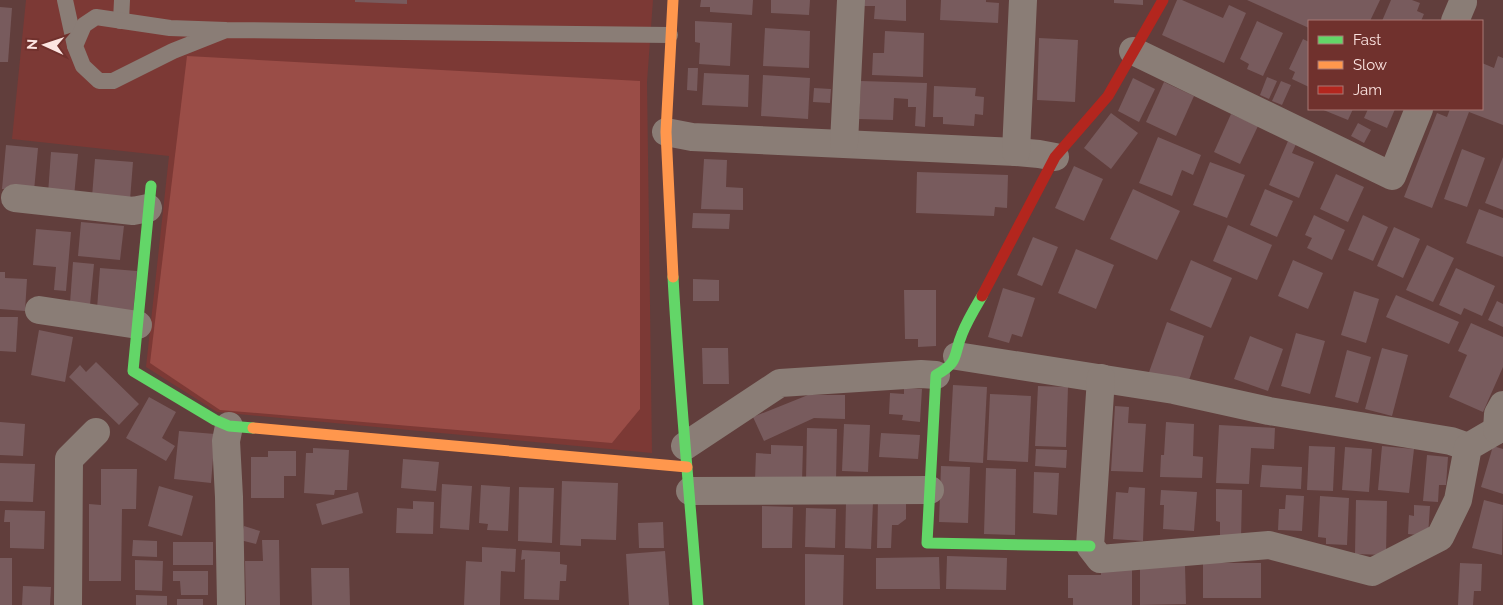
<svg xmlns="http://www.w3.org/2000/svg" width="1503" height="605" viewBox="0 0 1503 605" font-family="Raleway,sans-serif">
<style>
.built{fill:#7c3935}
.green{fill:#9a4d47}
.building{fill:#785b5d}
.lines{fill:none;stroke-linecap:round;stroke-linejoin:round}
.lane{stroke:#8a7d76;stroke-width:16}
.street{stroke:#8a7d76;stroke-width:28}
.fast{stroke:#63d668;stroke-width:11}
.slow{stroke:#ff974d;stroke-width:11}
.jam{stroke:#b3261e;stroke-width:11}
</style>
<rect width="100%" height="100%" fill="#613e3c"/>
<polygon class="built" points="26,0 653,0 647,82 652,453 217,412 146,367 169,156 12,139"/>
<polygon class="green" points="187,56 640,81 640,409 612,443 220,410 150,363"/>
<g class="building">
<polygon points="355,0 407,0 407,4 355,2"/>
<polygon points="701,0 753,0 752,15 710,12 710,7 700,7"/>
<polygon points="771,0 810,0 809,15 771,13"/>
<polygon points="864,0 906,0 906,21 874,19 875,6 864,6"/>
<polygon points="941,0 986,0 986,2 999,3 998,23 940,20"/>
<polygon points="1114,0 1143,0 1143,5 1114,3"/>
<polygon points="1177,0 1182,0 1223,18 1229,5 1246,13 1224,63 1162,35"/>
<polygon points="1247,0 1380,0 1370,21 1309,21 1309,28"/>
<polygon points="1391,0 1412,0 1420,3 1417,11 1424,14 1421,21 1382,21"/>
<polygon points="0,7 12,8 8,62 0,62"/>
<polygon points="695,21 732,23 730,66 699,64 700,43 695,42"/>
<polygon points="1257,21 1283,33 1263,76 1247,69 1249,64 1240,59"/>
<polygon points="765,28 810,31 809,68 763,66"/>
<polygon points="885,31 924,33 923,77 872,75 873,53 884,53"/>
<polygon points="1039,38 1078,40 1075,102 1037,100"/>
<polygon points="1303,39 1309,42 1309,87 1292,79 1295,72 1289,69"/>
<polygon points="1498,56 1503,58 1503,125 1469,112 1432,208 1404,197 1437,113 1447,117 1450,109 1482,109 1482,63 1494,68"/>
<polygon points="688,68 698,68 697,91 687,90"/>
<polygon points="704,73 749,75 748,107 702,105"/>
<polygon points="763,75 810,78 808,119 761,116"/>
<polygon points="1267,77 1277,81 1269,99 1260,95"/>
<polygon points="1133,78 1155,89 1139,122 1118,111"/>
<polygon points="861,81 927,83 925,127 915,126 916,107 908,107 908,99 894,98 893,120 859,119"/>
<polygon points="1281,81 1291,85 1282,105 1272,101"/>
<polygon points="1164,82 1194,96 1176,136 1146,122"/>
<polygon points="934,86 976,88 975,96 984,97 983,115 975,114 974,126 943,124 943,117 933,117"/>
<polygon points="814,88 831,89 830,103 813,102"/>
<polygon points="1321,109 1353,109 1348,120"/>
<polygon points="1368,109 1395,109 1387,128 1364,118"/>
<polygon points="1111,113 1138,133 1111,169 1084,148"/>
<polygon points="1231,114 1258,126 1240,164 1214,152"/>
<polygon points="1358,123 1371,130 1364,143 1351,136"/>
<polygon points="1158,137 1201,155 1193,175 1182,170 1172,196 1139,183"/>
<polygon points="1288,141 1296,144 1292,153 1314,162 1299,198 1269,185"/>
<polygon points="6,145 38,148 34,191 2,189"/>
<polygon points="1462,149 1485,158 1467,207 1444,199"/>
<polygon points="51,152 78,154 74,197 48,194"/>
<polygon points="1503,157 1503,210 1485,203"/>
<polygon points="95,159 133,162 130,200 92,197"/>
<polygon points="704,159 727,160 726,187 743,188 743,210 701,209"/>
<polygon points="1210,162 1245,175 1227,218 1193,205"/>
<polygon points="1074,166 1103,179 1084,221 1055,208"/>
<polygon points="917,172 1008,175 1007,208 995,207 994,216 916,213"/>
<polygon points="1336,174 1364,187 1348,222 1320,209"/>
<polygon points="1133,189 1180,211 1157,260 1110,239"/>
<polygon points="1265,189 1293,201 1277,237 1250,225"/>
<polygon points="1479,209 1503,218 1503,257 1466,243"/>
<polygon points="693,213 730,214 729,229 692,228"/>
<polygon points="1314,215 1345,230 1332,260 1307,248 1312,238 1305,235"/>
<polygon points="1363,215 1388,227 1373,261 1348,250"/>
<polygon points="81,222 124,226 120,260 78,256"/>
<polygon points="1228,225 1272,245 1257,280 1213,261"/>
<polygon points="1394,227 1420,239 1403,278 1377,266"/>
<polygon points="36,229 71,232 66,291 54,290 56,267 33,265"/>
<polygon points="1033,237 1058,247 1042,286 1017,275"/>
<polygon points="1427,245 1454,258 1433,302 1406,290"/>
<polygon points="1076,249 1114,265 1096,309 1058,293"/>
<polygon points="1191,260 1232,278 1211,328 1170,310"/>
<polygon points="1293,260 1323,273 1308,309 1278,296"/>
<polygon points="73,262 94,264 90,305 70,303"/>
<polygon points="100,268 137,271 133,313 97,309"/>
<polygon points="1456,268 1495,286 1482,316 1464,308 1461,315 1439,305"/>
<polygon points="0,272 5,272 5,278 27,279 25,311 0,309"/>
<polygon points="693,279 719,280 719,301 693,301"/>
<polygon points="1003,288 1035,298 1022,337 1012,334 1009,343 988,337"/>
<polygon points="904,290 936,290 936,346 918,347 918,339 905,339"/>
<polygon points="1354,291 1379,299 1366,343 1341,335"/>
<polygon points="1396,295 1459,322 1449,344 1386,317"/>
<polygon points="1497,301 1503,304 1503,327 1488,320"/>
<polygon points="0,317 18,317 16,352 0,351"/>
<polygon points="1167,322 1204,336 1188,383 1148,375"/>
<polygon points="1471,323 1503,337 1503,367 1483,412 1449,397 1467,355 1458,351"/>
<polygon points="39,330 73,337 65,382 31,375"/>
<polygon points="1296,333 1325,341 1310,394 1281,386"/>
<polygon points="1250,336 1283,349 1268,391 1234,379"/>
<polygon points="702,348 728,348 729,384 703,384"/>
<polygon points="1382,348 1408,355 1392,416 1365,409"/>
<polygon points="1347,350 1371,357 1358,403 1335,397"/>
<polygon points="96,362 139,404 119,425 69,377 80,365 86,372"/>
<polygon points="953,385 987,387 983,463 949,461"/>
<polygon points="1038,386 1068,387 1066,447 1035,446"/>
<polygon points="904,388 922,389 920,422 902,420 903,415 889,414 890,393 904,394"/>
<polygon points="990,394 1031,396 1028,462 987,460"/>
<polygon points="808,395 845,395 845,419 814,418 764,441 753,417"/>
<polygon points="149,397 176,412 162,438 175,446 166,461 126,438"/>
<polygon points="1115,406 1129,407 1128,423 1146,424 1143,472 1111,471"/>
<polygon points="0,422 25,424 23,456 0,455"/>
<polygon points="1166,422 1194,424 1193,456 1203,457 1202,478 1160,477 1161,455 1164,455"/>
<polygon points="844,424 870,425 868,472 842,471"/>
<polygon points="1219,425 1275,428 1274,449 1251,448 1249,484 1216,483"/>
<polygon points="807,428 837,429 836,481 806,480"/>
<polygon points="179,431 215,434 211,483 174,479"/>
<polygon points="881,433 920,435 918,459 879,457"/>
<polygon points="771,445 803,446 802,482 755,480 756,453 771,454"/>
<polygon points="1309,446 1335,447 1333,491 1307,490"/>
<polygon points="1382,446 1414,449 1409,493 1378,490"/>
<polygon points="1493,446 1503,449 1503,494 1481,487"/>
<polygon points="1345,447 1372,449 1369,492 1342,490"/>
<polygon points="313,448 349,450 347,490 335,490 334,495 304,493 306,453 313,453"/>
<polygon points="1036,449 1067,450 1066,468 1035,466"/>
<polygon points="268,451 296,451 296,476 284,476 284,498 251,498 251,457 268,457"/>
<polygon points="1427,455 1448,457 1446,485 1439,485 1438,502 1423,501"/>
<polygon points="403,459 439,462 436,491 401,488"/>
<polygon points="0,463 35,464 33,502 0,501"/>
<polygon points="1262,465 1302,467 1301,489 1260,487"/>
<polygon points="941,466 970,467 968,523 939,522"/>
<polygon points="986,468 1016,469 1015,535 984,534"/>
<polygon points="101,469 137,469 136,509 122,509 121,581 89,581 89,504 101,505"/>
<polygon points="1034,472 1059,473 1057,515 1033,513"/>
<polygon points="562,481 618,483 616,540 581,539 581,546 560,545"/>
<polygon points="442,484 472,486 469,530 440,528"/>
<polygon points="481,485 510,487 508,531 487,530 488,524 479,523"/>
<polygon points="159,486 193,496 182,536 148,526"/>
<polygon points="519,487 554,488 552,543 518,541"/>
<polygon points="1129,487 1145,488 1143,541 1113,539 1116,492 1128,493"/>
<polygon points="1216,489 1242,490 1241,540 1220,540 1220,522 1216,521"/>
<polygon points="1161,490 1197,492 1194,531 1163,529 1164,505 1160,505"/>
<polygon points="358,492 363,513 322,525 316,504"/>
<polygon points="1286,495 1304,496 1302,531 1278,530 1279,509 1285,509"/>
<polygon points="1320,496 1349,498 1347,545 1326,544 1326,538 1318,537"/>
<polygon points="878,500 906,501 906,519 898,525 892,525 891,548 877,548"/>
<polygon points="1356,500 1387,501 1386,555 1355,554"/>
<polygon points="1484,500 1503,505 1502,555 1472,548"/>
<polygon points="413,501 434,502 433,534 396,533 397,508 413,509"/>
<polygon points="846,502 873,502 871,549 845,548"/>
<polygon points="1414,505 1430,506 1428,536 1408,534 1409,515 1414,516"/>
<polygon points="762,506 793,507 792,548 762,548"/>
<polygon points="806,508 836,509 835,548 805,547"/>
<polygon points="5,510 45,511 44,549 10,548 10,522 4,522"/>
<polygon points="663,522 664,548 639,548 638,523"/>
<polygon points="244,526 260,531 256,544 240,540"/>
<polygon points="133,540 157,541 157,557 132,556"/>
<polygon points="262,540 279,540 280,605 246,605 245,561 263,561"/>
<rect x="173" y="542" width="40" height="23"/>
<polygon points="482,547 516,549 515,572 501,571 500,605 464,605 466,561 482,562"/>
<polygon points="522,550 560,552 560,564 567,565 566,581 560,581 559,600 524,599 525,559 521,560"/>
<polygon points="665,551 669,605 629,605 626,554"/>
<polygon points="805,554 844,555 843,605 805,605"/>
<polygon points="947,556 1007,558 1006,590 946,589"/>
<polygon points="939,557 940,589 876,589 876,558"/>
<rect x="0" y="558" width="12" height="47"/>
<polygon points="135,560 163,561 162,591 135,590"/>
<rect x="1203" y="563" width="58" height="35"/>
<polygon points="1460,563 1482,564 1481,591 1474,591 1473,605 1458,605"/>
<polygon points="1140,565 1185,565 1186,604 1140,605"/>
<polygon points="311,568 349,568 350,605 312,605"/>
<polygon points="1132,568 1132,605 1073,605 1073,598 1068,598 1068,575 1101,575 1101,569"/>
<polygon points="173,571 208,571 208,595 181,595 180,581 173,581"/>
<polygon points="23,586 51,587 50,605 22,605"/>
<polygon points="136,595 167,596 167,605 136,605"/>
<rect x="177" y="599" width="26" height="6"/>
</g>
<g class="lines">
<g class="lane">
<polyline points="65,0 75,46"/>
<polyline points="121,21 122,0"/>
<polyline points="226,30 170,28 96,17 84,25 75,46 83,66 99,81 113,81 173,51 226,30 670,35"/>
</g>
<g class="street">
<polyline points="1455,21 1463,2"/>
<polyline points="1133,51 1392,176 1419,109"/>
<polyline points="666,132 692,137 1016,152 1039,154 1055,157"/>
<polyline points="844,143 851,0"/>
<polyline points="1016,152 1023,0"/>
<polyline points="15,198 133,211 148,208"/>
<polyline points="39,310 138,325"/>
<polyline points="957,356 1174,390 1269,411 1451,441 1468,447"/>
<polyline points="1101,378 1090,546 1100,559 1269,545 1372,572 1440,537 1458,500 1468,447 1497,430 1503,428"/>
<polyline points="229,426 226,441 229,497 231,605"/>
<polyline points="1497,430 1498,414 1503,405"/>
<polyline points="685,446 780,383 921,374 936,375"/>
<polyline points="690,491 930,490"/>
<polyline points="68,605 69,459 96,432"/>
</g>
<g class="fast">
<polyline points="151,186 133,371 215,420 229,426 253,428"/>
<path d="M673,277C679,387 690,496 698,605"/>
<path d="M982,296C975,308 967,321 962,334C953,355 960,362 936,375L927,543L1090,546"/>
</g>
<g class="slow">
<polyline points="673,0 666,132 673,277"/>
<polyline points="253,428 687,467"/>
</g>
<polyline class="jam" points="982,296 1055,157 1108,96 1163,0"/>
</g>
<rect x="1308" y="20" width="175" height="90" fill="#70312d" stroke="#a87975"/>
<rect x="1318" y="36" width="25" height="8" fill="#63d668" stroke="#a87975"/>
<text x="1353" y="45" font-size="15" fill="#fce4e1">Fast</text>
<rect x="1318" y="61" width="25" height="8" fill="#ff974d" stroke="#a87975"/>
<text x="1353" y="70" font-size="15" fill="#fce4e1">Slow</text>
<rect x="1318" y="86" width="25" height="8" fill="#b3261e" stroke="#a87975"/>
<text x="1353" y="95" font-size="15" fill="#fce4e1">Jam</text>
<g transform="translate(45 45) rotate(273)" stroke="#70312d" stroke-width="4" paint-order="stroke">
<path d="M0-4L9 19L0 12L-9 19Z" fill="#fce4e1"/>
<text y="-8" font-size="14" font-weight="bold" text-anchor="middle" fill="#fce4e1">N</text>
</g>
</svg>
